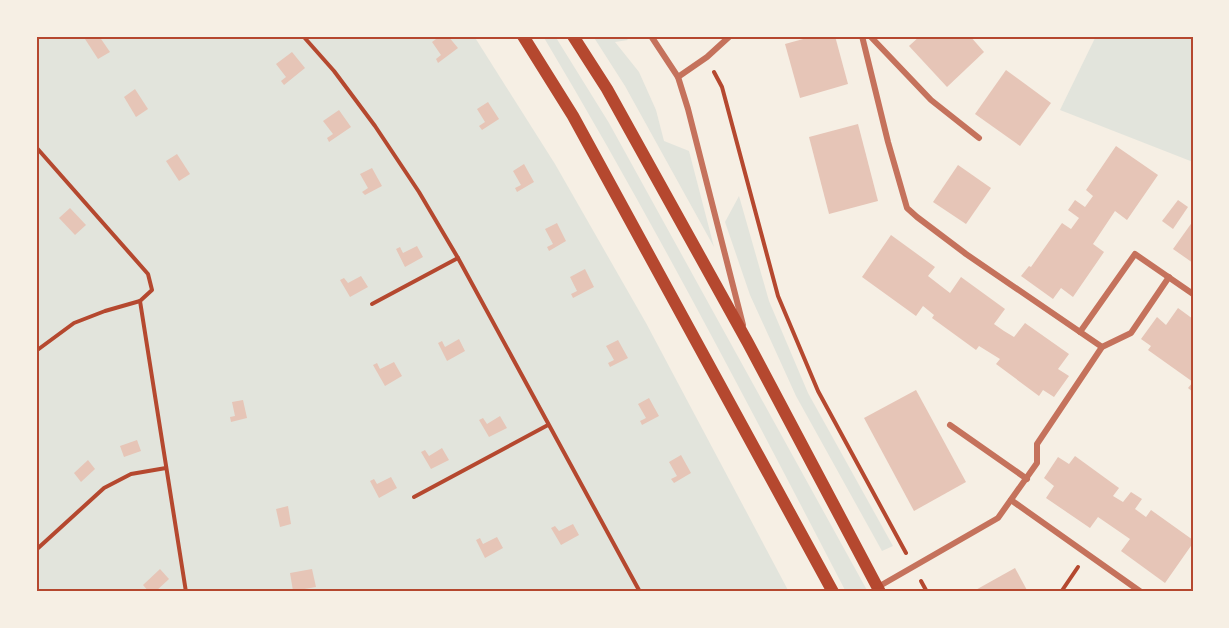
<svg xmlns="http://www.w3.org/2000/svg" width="1229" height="628" viewBox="0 0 1229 628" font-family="'Fira Sans',sans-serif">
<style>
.green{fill:#e2e4dc}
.building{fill:#e6c5b7}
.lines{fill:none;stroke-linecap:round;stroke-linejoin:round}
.path{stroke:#b5482f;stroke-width:4}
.minor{stroke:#c5725c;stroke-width:6}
.secondary{stroke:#b5482f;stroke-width:12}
.neatline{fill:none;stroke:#b5482f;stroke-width:2}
</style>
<rect width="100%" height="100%" fill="#f6efe4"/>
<g class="green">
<polygon points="36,36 474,36 555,164 646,323 789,592 36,592"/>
<path d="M543,36H555L609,123L868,592H846C749,405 651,217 543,36Z"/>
<polygon points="593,36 624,36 628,40 615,42 639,72 656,110 664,141 689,151 714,247 625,86"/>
<polygon points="1096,36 1193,36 1193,162 1060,110"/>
<polygon points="739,196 769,301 808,393 893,546 882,551 796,396 750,295 725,222"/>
</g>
<g class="building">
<polygon points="90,36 99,36 110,52 98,59 85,39"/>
<polygon points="440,36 448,36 458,48 438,63 436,59 441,55 432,42"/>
<polygon points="814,36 835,36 848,84 800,98 785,44"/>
<polygon points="920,36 970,36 984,52 947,87 909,46"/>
<polygon points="292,52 305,68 284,85 281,81 286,77 276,64"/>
<polygon points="1006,70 1051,103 1020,146 975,114"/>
<polygon points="135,89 148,109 136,117 124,97"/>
<polygon points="488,102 499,119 482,130 479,126 485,122 477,109"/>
<polygon points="339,110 351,127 329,142 327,138 333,134 323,121"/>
<polygon points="858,124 878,201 829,214 809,137"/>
<polygon points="1116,146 1158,175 1127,220 1115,211 1093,244 1104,252 1073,297 1061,288 1053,299 1021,276 1029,266 1031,267 1062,223 1071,229 1079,218 1068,210 1075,200 1085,207 1093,196 1086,190"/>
<polygon points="177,154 190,174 179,181 166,161"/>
<polygon points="524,164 534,182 517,192 515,188 521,185 513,171"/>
<polygon points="958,165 991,188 966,224 933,202"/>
<polygon points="372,168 382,186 365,195 362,192 368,188 360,174"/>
<polygon points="1178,200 1188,207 1173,229 1162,221"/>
<polygon points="70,208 86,225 75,235 59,218"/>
<polygon points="1193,221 1193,263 1173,249"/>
<polygon points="557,223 566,241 549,251 547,247 553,244 545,229"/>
<polygon points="891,235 935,267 928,276 950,293 961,277 1005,309 994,324 1004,331 1014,337 1025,323 1069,354 1058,369 1069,376 1054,397 1043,390 1039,396 996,364 1000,359 979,346 976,350 932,318 934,315 923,306 916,316 862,277"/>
<polygon points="417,246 423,257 405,267 396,249 400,247 403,253"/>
<polygon points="585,269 594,287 573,298 571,294 577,291 570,277"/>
<polygon points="361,276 368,287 350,297 340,280 344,278 348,283"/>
<polygon points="1178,308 1193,319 1193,392 1188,388 1193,382 1148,350 1151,346 1141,339 1157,317 1166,325"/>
<polygon points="459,339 465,351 447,361 438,343 442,341 445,347"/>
<polygon points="618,340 628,358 610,367 608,363 614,360 606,346"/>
<polygon points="394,362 402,376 385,386 373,365 377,363 380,369"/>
<polygon points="916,390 966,482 914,511 864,418"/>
<polygon points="649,398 659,416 642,425 640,421 646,418 638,404"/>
<polygon points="243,400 247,418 231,422 230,417 235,416 232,402"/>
<polygon points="500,416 507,428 489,437 479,420 483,418 487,424"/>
<polygon points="137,440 141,451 124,457 120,446"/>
<polygon points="442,448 449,460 431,469 421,452 425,450 429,456"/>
<polygon points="681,455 691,473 674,483 671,479 677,476 669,462"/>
<polygon points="1075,456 1119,488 1113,496 1123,502 1131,492 1142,499 1135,509 1146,517 1151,510 1193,540 1193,543 1165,583 1121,551 1130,539 1098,517 1090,528 1046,498 1054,486 1044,478 1058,457 1069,464"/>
<polygon points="88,460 95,469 81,482 74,473"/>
<polygon points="391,477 397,488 379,498 370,481 374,479 377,484"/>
<polygon points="288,506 291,524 280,527 276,509"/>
<polygon points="573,524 579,535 561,545 551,528 555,526 559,531"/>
<polygon points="497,537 503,548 485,558 476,540 480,538 483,544"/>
<polygon points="1015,568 1028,592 972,592"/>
<polygon points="160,569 169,579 155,592 149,592 143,585"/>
<polygon points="312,569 316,587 293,591 290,573"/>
</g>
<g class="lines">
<g class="path">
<polyline points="303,36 334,71 375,126 419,192 458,258 640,592"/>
<polyline points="714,72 722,87 778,296 818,391 906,553"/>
<polyline points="36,147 148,274 152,290 140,301 105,311 74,323 36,351"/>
<polyline points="140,301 186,592"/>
<polyline points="372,304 458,258"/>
<polyline points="414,497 548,425"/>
<polyline points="36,550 104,488 131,474 166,468"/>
<polyline points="921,581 927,592"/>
<polyline points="1061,592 1078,567"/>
</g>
<g class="minor">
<polyline points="651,36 678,77 688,109 743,325"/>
<polyline points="862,36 888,142 907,208 917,217 966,254 1102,347"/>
<polyline points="870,36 931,100 979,138"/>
<polyline points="678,77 707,57 730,36"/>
<polyline points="1080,332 1135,254 1193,294"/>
<polyline points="950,425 1027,479"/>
<polyline points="1011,500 1141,592"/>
<polyline points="878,587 998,518 1037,463 1037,444 1102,347 1131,333 1169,277"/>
</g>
<g class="secondary">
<polyline points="523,36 573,116 833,592"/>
<polyline points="573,36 607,89 748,343 880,592"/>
</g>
</g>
<rect width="1229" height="628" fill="none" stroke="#f6efe4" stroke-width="75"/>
<rect x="38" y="38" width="1154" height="552" class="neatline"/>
</svg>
